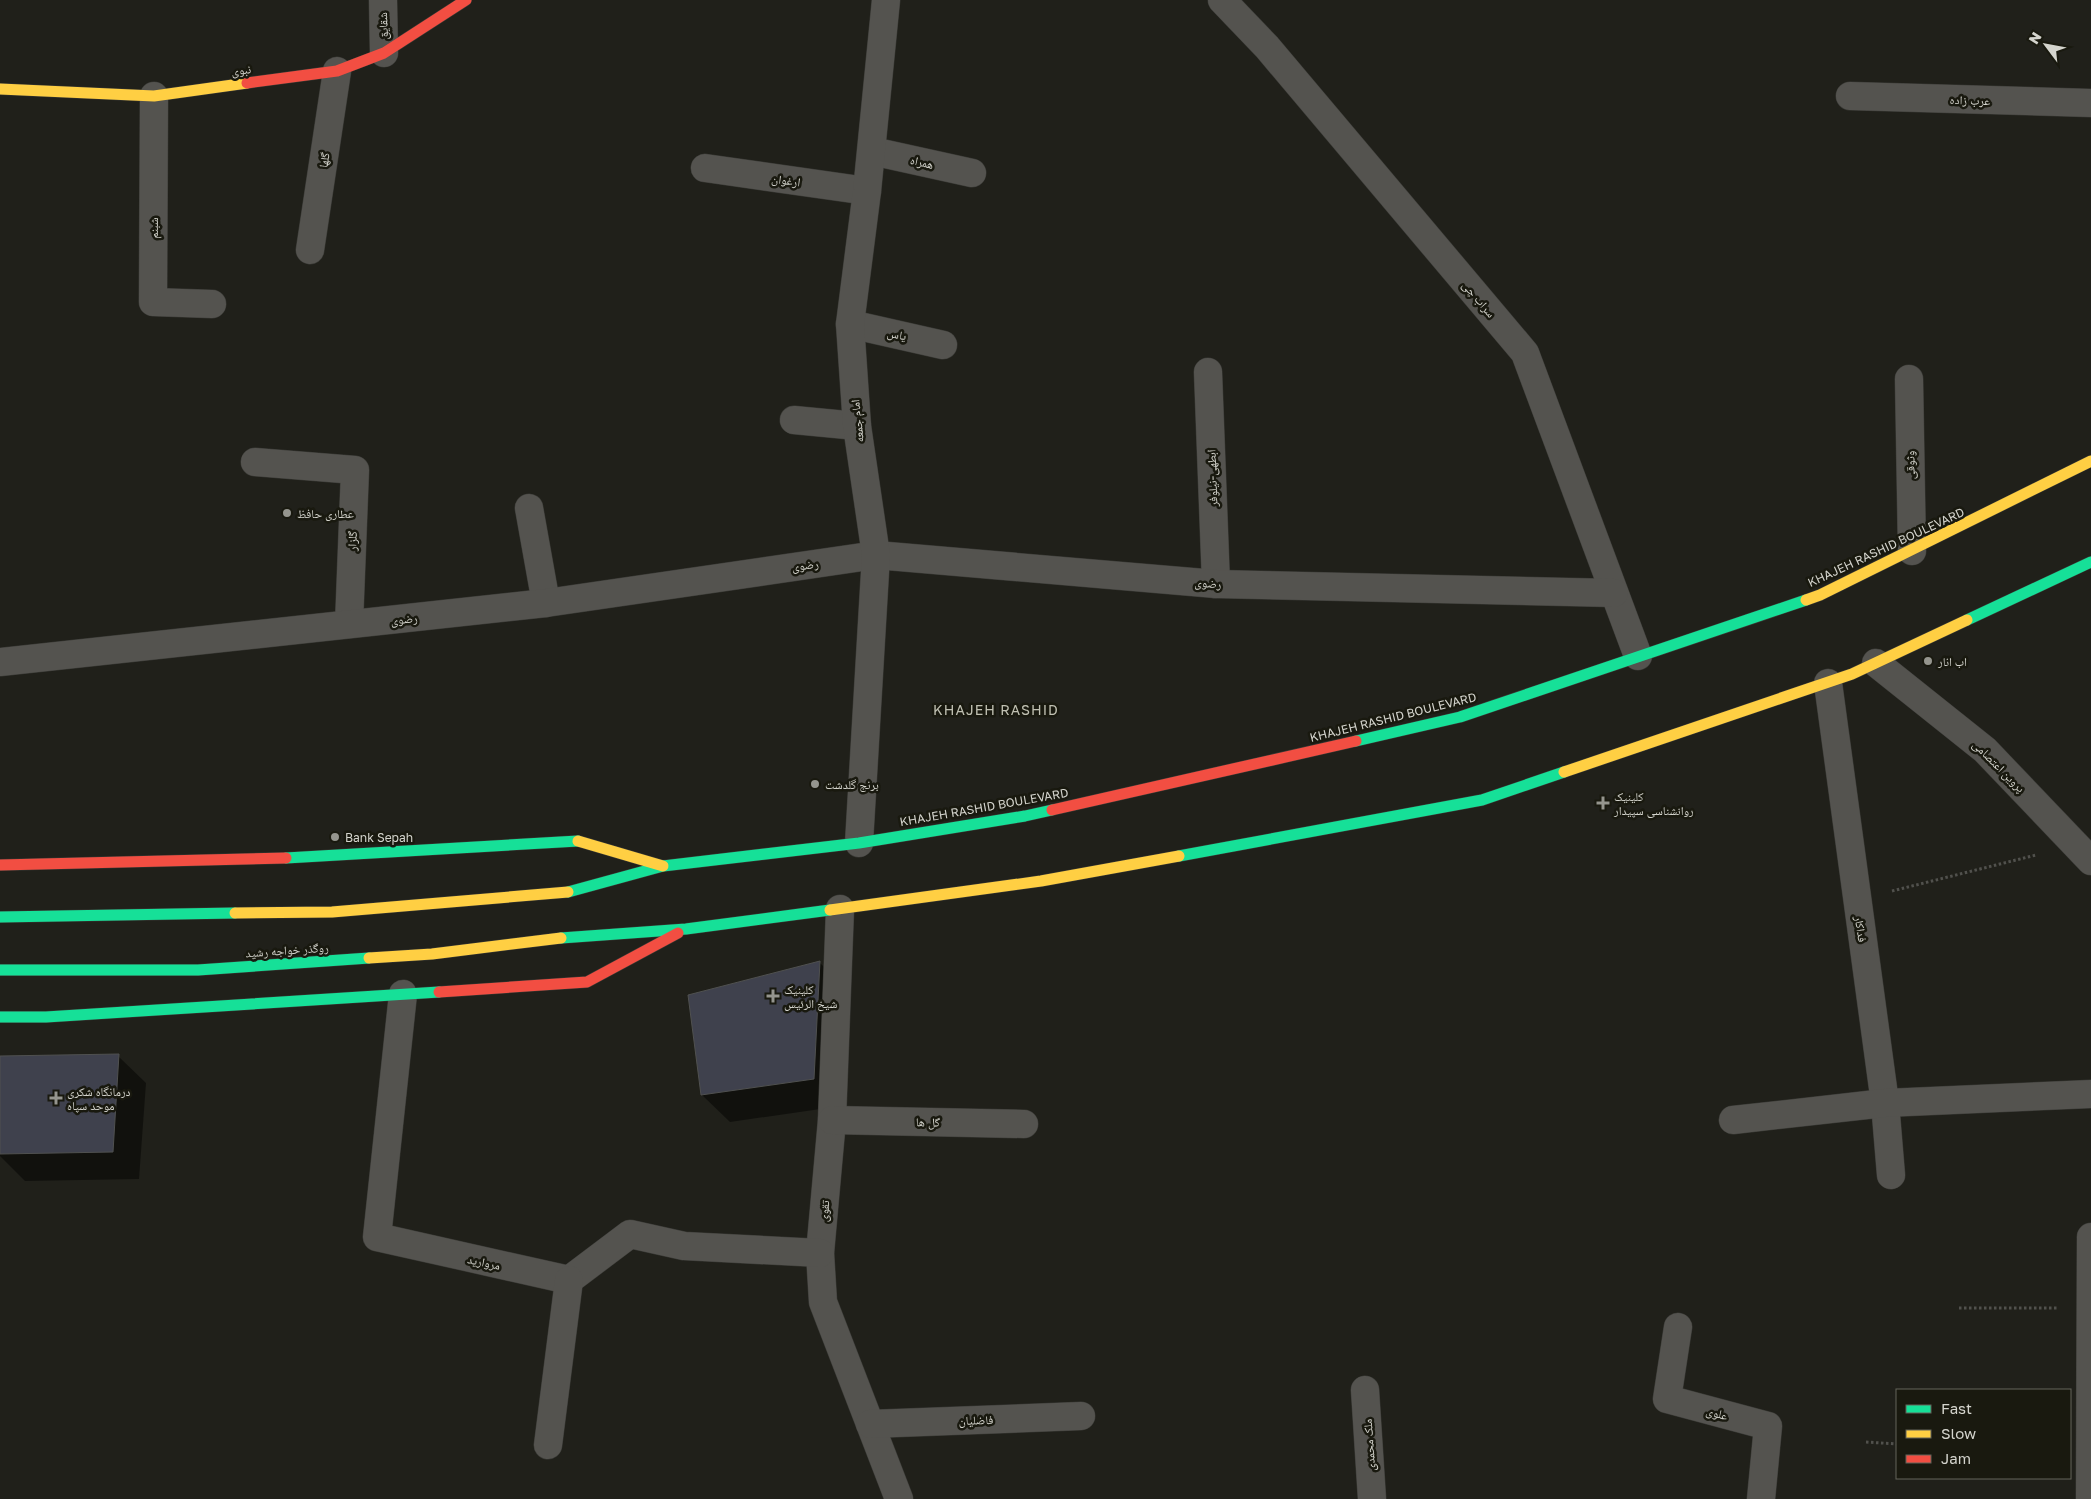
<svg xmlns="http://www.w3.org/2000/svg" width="2091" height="1499" viewBox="0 0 2091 1499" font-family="'Golos Text','Noto Naskh Arabic',sans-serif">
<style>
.shadow{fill:#0007}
.building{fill:#3f414d;stroke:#505150}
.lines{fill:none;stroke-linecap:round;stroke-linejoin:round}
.street-casing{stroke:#3a3a36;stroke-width:29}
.fast-casing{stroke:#3a3a36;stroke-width:12}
.slow-casing{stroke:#3a3a36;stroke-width:12}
.jam-casing{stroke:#3a3a36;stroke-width:12}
.path{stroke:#51514d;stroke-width:3;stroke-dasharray:2.5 2.5;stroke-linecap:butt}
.street{stroke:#54534f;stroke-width:28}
.fast{stroke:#16e098;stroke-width:11}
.slow{stroke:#ffcf43;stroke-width:11}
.jam{stroke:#f24e42;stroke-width:11}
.poi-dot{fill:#95958e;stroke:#19190f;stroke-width:2}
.labels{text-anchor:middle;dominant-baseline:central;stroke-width:5;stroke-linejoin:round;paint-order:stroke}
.street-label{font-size:12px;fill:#d4d4cd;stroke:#19190f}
.poi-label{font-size:12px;fill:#d4d4cd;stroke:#19190f;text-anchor:start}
.neighbourhood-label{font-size:14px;letter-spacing:1px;fill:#c0c0b2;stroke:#19190f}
</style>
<rect width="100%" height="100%" fill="#20201a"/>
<g class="shadow">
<polygon points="820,963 847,990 841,1106 730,1122 702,1095 690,996"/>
<polygon points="118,1056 146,1083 139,1179 25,1181 0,1156 0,1058"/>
</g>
<g class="building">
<polygon points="820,961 814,1079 701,1095 688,995"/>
<polygon points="119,1054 113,1152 0,1154 0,1056"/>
</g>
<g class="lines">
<g class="street-casing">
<g id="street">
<polyline points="383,0 384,53"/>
<polyline points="1222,0 1267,47 1525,353 1638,656"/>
<polyline points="154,96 153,302 212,304"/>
<polyline points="1850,96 2091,103"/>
<polyline points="872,151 972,173"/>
<polyline points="705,168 867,191"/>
<polyline points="310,250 337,71"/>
<polyline points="850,324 943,345"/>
<polyline points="1208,372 1216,584"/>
<polyline points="1909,379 1912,551"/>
<polyline points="794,420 857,426"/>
<polyline points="255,462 355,470 349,624"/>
<polyline points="529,508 546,603"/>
<polyline points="0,662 546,603 876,555 1216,584 1614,593"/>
<polyline points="1876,663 1985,750 2091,861"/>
<polyline points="1828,683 1885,1103 1891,1175"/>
<polyline points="859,843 876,555 857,426 850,324 867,191 886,0"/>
<polyline points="840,909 832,1120 820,1253 823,1302 899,1499"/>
<polyline points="403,994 377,1237 569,1280 630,1234 684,1246 820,1253"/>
<polyline points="832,1120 1024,1124"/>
<polyline points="1733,1120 1885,1103 2091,1094"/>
<polyline points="1678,1327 1667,1399 1768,1426 1761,1499"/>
<polyline points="1365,1390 1372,1499"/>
<polyline points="870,1424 1081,1416"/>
<polyline points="548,1445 569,1280"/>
<polyline points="2090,1499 2091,1237"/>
</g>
</g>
<g class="fast-casing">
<g id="fast">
<polyline points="1967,620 2091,562"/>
<polyline points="1356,741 1460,717 1806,600"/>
<polyline points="1179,856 1482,800 1564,772"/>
<polyline points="286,858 578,841"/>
<polyline points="568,892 663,866 859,843 1025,816 1052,810"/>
<polyline points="0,917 235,913"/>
<polyline points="561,938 686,929 830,910"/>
<polyline points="0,970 198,970 369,958"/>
<polyline points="0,1017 46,1017 439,992"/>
</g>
</g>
<g class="slow-casing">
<g id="slow">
<polyline points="0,89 154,96 247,83"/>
<polyline points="1806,600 1820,595 2091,461"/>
<polyline points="1564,772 1852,674 1967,620"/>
<polyline points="578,841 663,866"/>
<polyline points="830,910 1041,881 1179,856"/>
<polyline points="235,913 332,912 568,892"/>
<polyline points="369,958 432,954 561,938"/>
</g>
</g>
<g class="jam-casing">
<g id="jam">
<polyline points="247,83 337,71 384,53 466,0"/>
<polyline points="1052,810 1356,741"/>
<polyline points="0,865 286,858"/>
<polyline points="439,992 587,982 678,933"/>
</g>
</g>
<g class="path">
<polyline points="1892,891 2036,855"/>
<polyline points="1959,1308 2057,1308"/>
<polyline points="1866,1442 1897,1444"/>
</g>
<use href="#street" class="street"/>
<use href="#fast" class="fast"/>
<use href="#slow" class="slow"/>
<use href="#jam" class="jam"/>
</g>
<g class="poi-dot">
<circle cx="287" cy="513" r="5"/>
<circle cx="1928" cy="661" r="5"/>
<circle cx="815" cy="784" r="5"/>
<path d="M1600.5 795.5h5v5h5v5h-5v5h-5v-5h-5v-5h5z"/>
<circle cx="335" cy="837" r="5"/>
<path d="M770.5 988.5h5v5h5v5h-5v5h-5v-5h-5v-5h5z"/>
<path d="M53.5 1090.5h5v5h5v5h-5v5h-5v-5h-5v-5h5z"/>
</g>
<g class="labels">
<g class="street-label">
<text transform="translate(383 26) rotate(-92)">شقایق</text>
<text transform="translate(241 70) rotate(-8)">نبوی</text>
<text transform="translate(1970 100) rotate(2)">عرب زاده</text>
<text transform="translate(324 160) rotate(-81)">گلها</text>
<text transform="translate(922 162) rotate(13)">همراه</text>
<text transform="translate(786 180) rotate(8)">ارغوان</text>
<text transform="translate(153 228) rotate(-90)">شبنم</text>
<text transform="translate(1479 299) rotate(50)">سراب چی</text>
<text transform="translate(897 334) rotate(12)">یاس</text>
<text transform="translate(857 421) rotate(-96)">امام جمعه</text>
<text transform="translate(1910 465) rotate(-91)">وثوقی</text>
<text transform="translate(1212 478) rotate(-92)">ابطهی-نیلوفر</text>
<text transform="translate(352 541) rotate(-88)">گلزار</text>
<text transform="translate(1886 547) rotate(-25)">KHAJEH RASHID BOULEVARD</text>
<text transform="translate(805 565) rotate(-8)">رضوی</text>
<text transform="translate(1208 583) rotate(4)">رضوی</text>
<text transform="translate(404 619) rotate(-6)">رضوی</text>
<text transform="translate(1393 717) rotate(-14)">KHAJEH RASHID BOULEVARD</text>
<text transform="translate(1999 766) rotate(45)">پروین اعتصامی</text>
<text transform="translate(984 807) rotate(-10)">KHAJEH RASHID BOULEVARD</text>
<text transform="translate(1861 929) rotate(82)">فداکار</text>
<text transform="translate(287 950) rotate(-4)">روگذر خواجه رشید</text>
<text transform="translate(928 1122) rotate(1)">گل ها</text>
<text transform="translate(824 1211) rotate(-85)">تقوی</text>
<text transform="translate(484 1262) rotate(12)">مروارید</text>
<text transform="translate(1717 1413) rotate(15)">علوی</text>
<text transform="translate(976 1420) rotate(-2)">فاضلیان</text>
<text transform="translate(1369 1445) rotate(-94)">ملک محمدی</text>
</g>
<g class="poi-label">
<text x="297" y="513">عطاری حافظ</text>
<text x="1938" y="661">اب انار</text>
<text x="825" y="784">برنج گلدشت</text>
<text x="1614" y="796">کلینیک<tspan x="1614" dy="14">روانشناسی سپیدار</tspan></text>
<text x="345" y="837">Bank Sepah</text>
<text x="784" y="989">کلینیک<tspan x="784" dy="14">شیخ الرئیس</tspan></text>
<text x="67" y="1091">درمانگاه شکری<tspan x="67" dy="14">موحد سپاه</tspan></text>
</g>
<g class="neighbourhood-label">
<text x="996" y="709">KHAJEH RASHID</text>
</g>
</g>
<rect x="1896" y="1389" width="175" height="90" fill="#19190f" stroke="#64645b"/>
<rect x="1906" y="1405" width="25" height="8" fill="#16e098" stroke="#64645b"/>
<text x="1941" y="1414" font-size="15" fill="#d4d4cd">Fast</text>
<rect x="1906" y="1430" width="25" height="8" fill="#ffcf43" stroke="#64645b"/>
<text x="1941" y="1439" font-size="15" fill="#d4d4cd">Slow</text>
<rect x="1906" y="1455" width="25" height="8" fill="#f24e42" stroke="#64645b"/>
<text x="1941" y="1464" font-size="15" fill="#d4d4cd">Jam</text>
<g transform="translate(2046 45) rotate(302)" stroke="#19190f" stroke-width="4" paint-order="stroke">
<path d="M0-4L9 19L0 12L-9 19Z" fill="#d4d4cd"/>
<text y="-8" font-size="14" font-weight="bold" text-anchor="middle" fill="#d4d4cd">N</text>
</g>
</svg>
